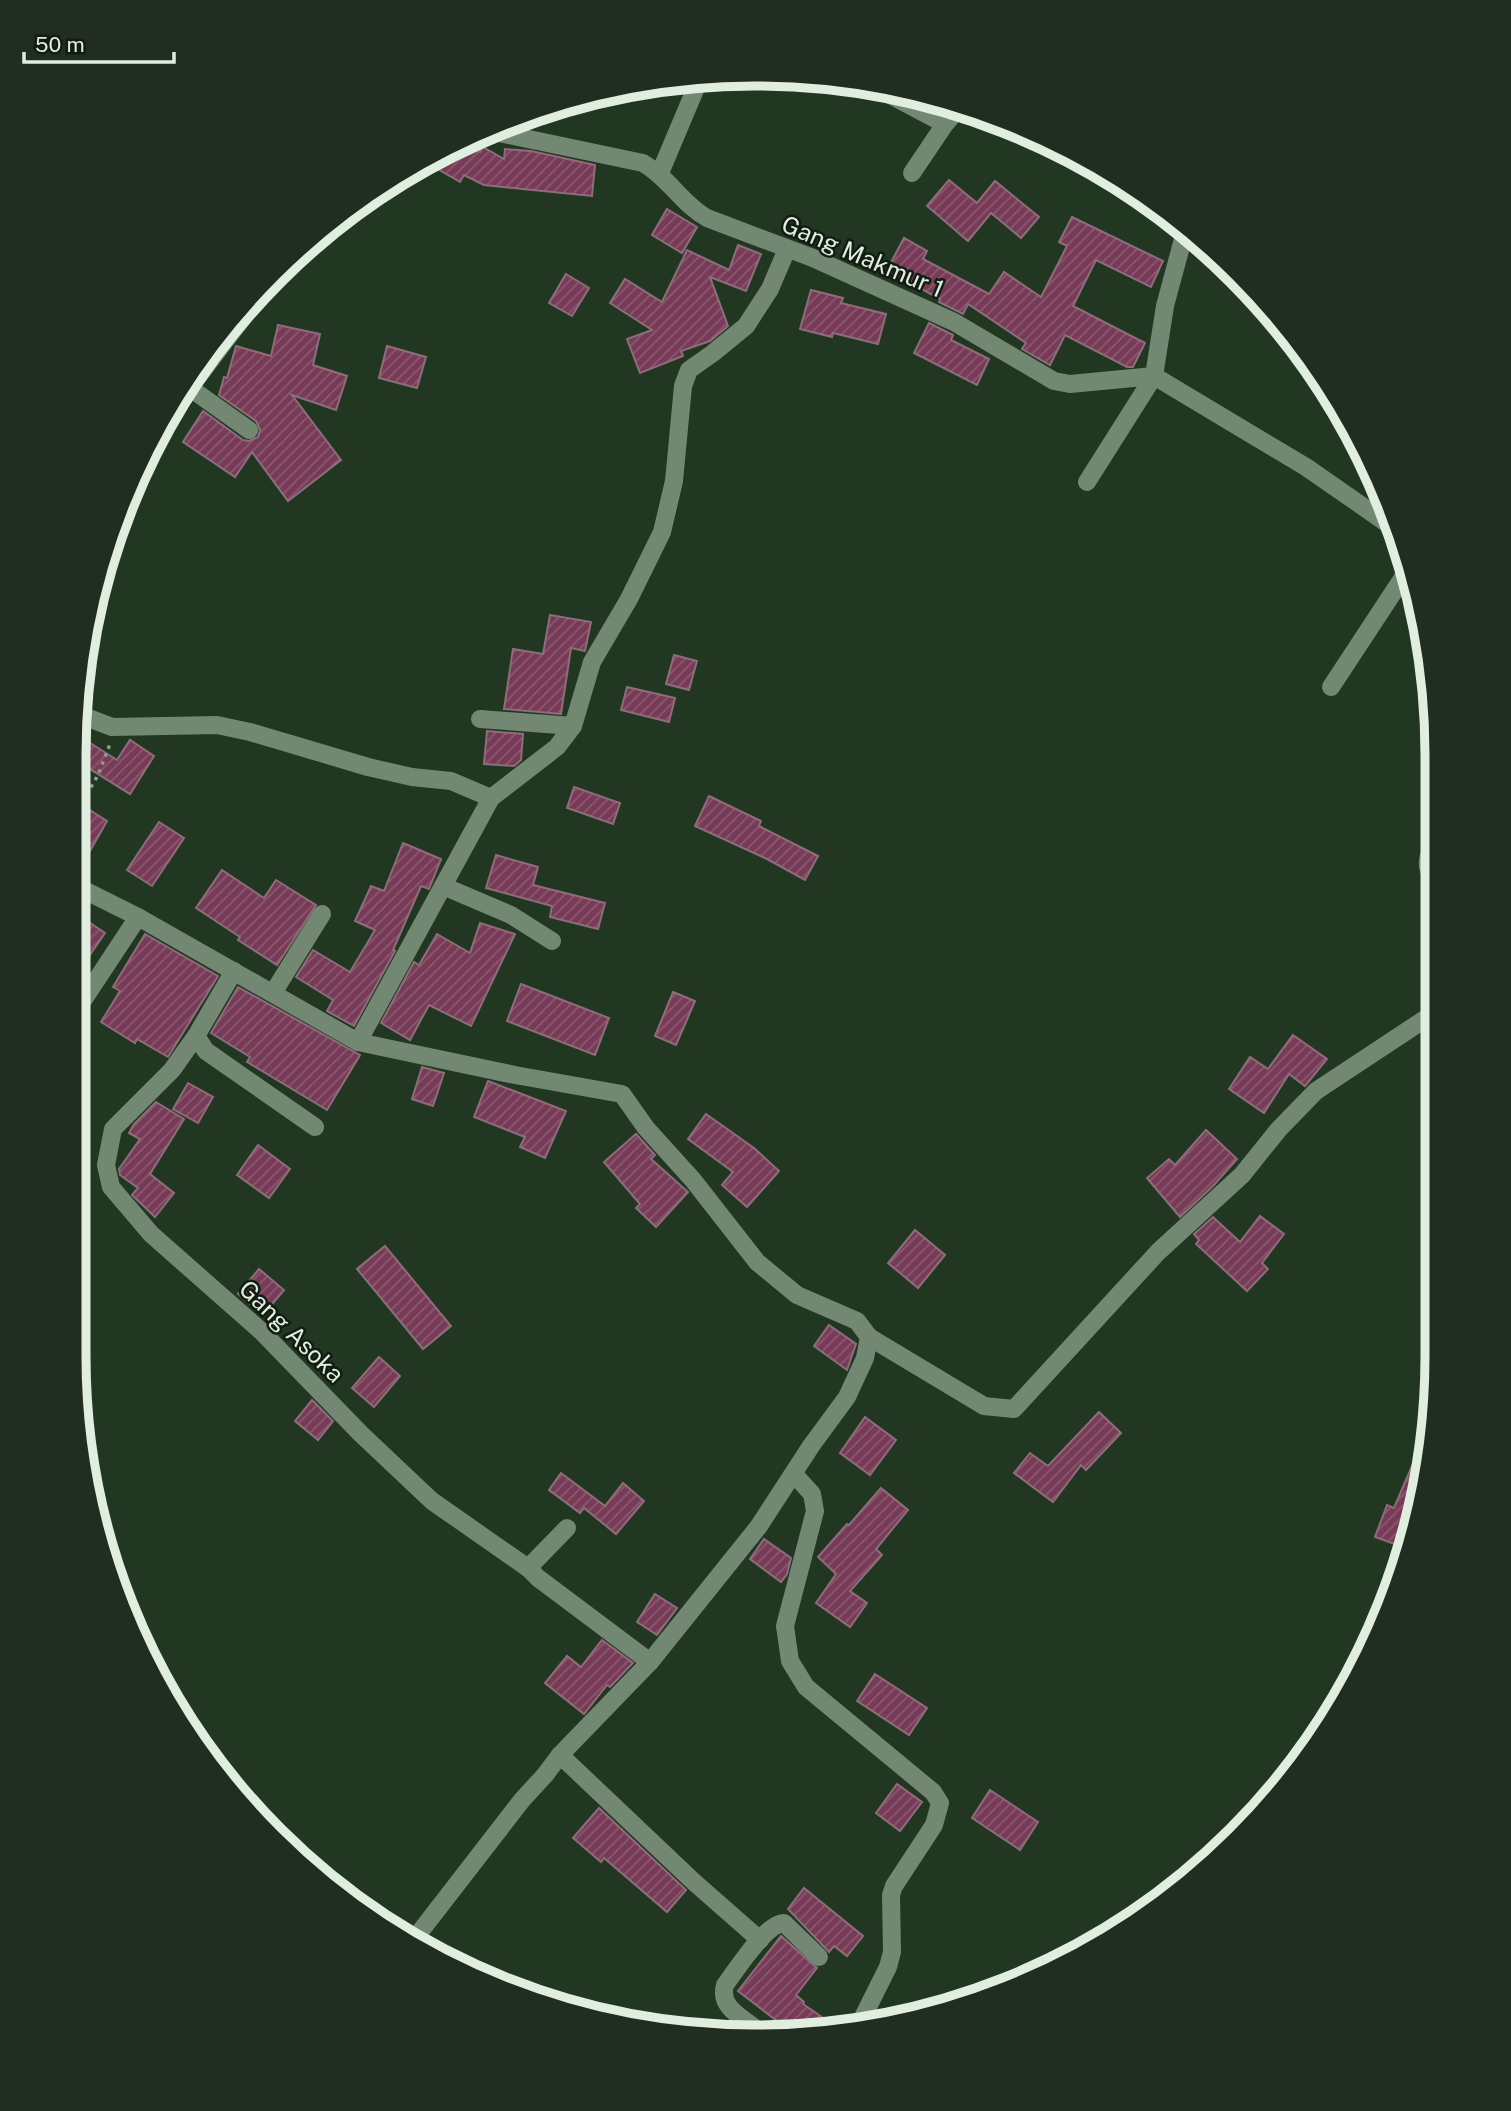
<svg xmlns="http://www.w3.org/2000/svg" width="1511" height="2111" viewBox="0 0 1511 2111" font-family="'Public Sans',sans-serif">
<style>
.building{fill:url(#building-hatch);stroke:#8e6d7b;stroke-width:2}
.lines{fill:none;stroke-linecap:round;stroke-linejoin:round}
.path{stroke:#8a9c8a;stroke-width:3.5;stroke-dasharray:3.5 5;stroke-linecap:butt}
.minor{stroke:#728872;stroke-width:18}
.labels{text-anchor:middle;dominant-baseline:central;stroke-width:5;stroke-linejoin:round;paint-order:stroke}
.street-label{font-size:24px;fill:#e0eee0;stroke:#121c12}
.rim{fill:none;stroke:#e0eee0;stroke-width:9}
</style>
<defs>
<pattern id="building-hatch" width="6" height="6" patternUnits="userSpaceOnUse" patternTransform="scale(1.75)"><rect width="6" height="6" fill="#783b57"/><path d="M-1 1l2-2M0 6l6-6M5 7l2-2" fill="none" stroke="#8b586f"/></pattern>
</defs>
<rect width="100%" height="100%" fill="#223722"/>
<g class="building">
<polygon points="463,143 480,152 483,147 504,159 505,149 531,151 595,165 592,196 484,185 464,175 460,182 424,161"/>
<polygon points="949,180 977,203 995,181 1039,217 1021,238 991,213 968,241 927,206"/>
<polygon points="667,209 697,227 682,253 652,235"/>
<polygon points="1072,217 1163,261 1151,287 1096,260 1073,306 1145,343 1133,367 1127,367 1065,335 1050,365 1022,349 1026,343 968,304 963,314 939,302 940,299 887,270 904,238 927,251 923,259 989,294 1004,272 1041,297 1067,246 1059,242"/>
<polygon points="738,245 761,254 746,291 710,277 728,326 710,341 681,351 683,356 640,373 627,339 652,330 610,303 625,279 662,302 687,250 729,270"/>
<polygon points="566,274 589,288 572,316 549,303"/>
<polygon points="811,290 843,298 841,303 886,314 878,344 833,333 832,337 800,329"/>
<polygon points="929,323 953,335 951,340 989,359 977,385 914,353"/>
<polygon points="278,325 320,334 313,365 347,376 336,410 292,395 341,460 288,501 252,452 235,477 183,442 203,411 243,440 249,441 258,437 260,430 256,421 219,395 224,377 227,378 236,346 271,356"/>
<polygon points="387,346 426,357 417,388 379,378"/>
<polygon points="550,615 591,622 585,651 571,648 561,714 504,709 513,649 543,654"/>
<polygon points="674,655 697,661 689,690 666,684"/>
<polygon points="627,687 675,698 669,722 621,710"/>
<polygon points="487,731 523,734 521,760 514,766 484,764"/>
<polygon points="76,734 117,760 130,740 154,756 130,794 74,759"/>
<polygon points="574,787 620,803 613,824 567,808"/>
<polygon points="709,796 761,821 759,826 818,856 805,880 767,859 695,826"/>
<polygon points="85,807 107,821 87,856 74,848 74,827"/>
<polygon points="159,822 184,838 152,886 127,870"/>
<polygon points="403,843 441,859 429,889 421,886 393,950 395,951 354,1026 327,1011 333,1000 296,977 313,950 350,972 375,930 355,921 371,886 384,891"/>
<polygon points="496,855 538,867 533,885 605,903 598,929 550,917 552,906 486,888"/>
<polygon points="222,870 264,898 276,880 316,905 277,965 238,940 240,937 196,908"/>
<polygon points="74,912 105,933 74,978"/>
<polygon points="480,923 515,934 471,1026 429,1005 410,1040 381,1023 414,962 419,965 437,934 470,953"/>
<polygon points="145,934 218,976 168,1057 137,1039 135,1043 101,1022 120,991 113,987"/>
<polygon points="521,984 609,1018 595,1055 507,1021"/>
<polygon points="238,987 360,1055 327,1110 247,1062 250,1057 211,1033"/>
<polygon points="673,992 695,1001 676,1045 655,1036"/>
<polygon points="1293,1035 1327,1059 1305,1086 1289,1074 1264,1113 1229,1089 1250,1057 1268,1069"/>
<polygon points="422,1067 444,1073 433,1106 412,1099"/>
<polygon points="488,1081 566,1111 545,1158 520,1147 525,1137 474,1117"/>
<polygon points="188,1083 213,1097 198,1123 173,1109"/>
<polygon points="156,1102 184,1119 150,1174 174,1193 155,1217 132,1195 138,1188 120,1175 119,1169 140,1139 129,1133 134,1124"/>
<polygon points="706,1114 754,1148 779,1171 747,1207 722,1185 733,1172 688,1139"/>
<polygon points="1206,1130 1237,1159 1213,1186 1180,1217 1147,1178 1169,1159 1175,1165"/>
<polygon points="636,1134 655,1155 651,1159 688,1192 656,1227 636,1208 640,1204 604,1162"/>
<polygon points="258,1145 290,1169 269,1198 237,1175"/>
<polygon points="1260,1216 1284,1234 1262,1263 1268,1269 1247,1291 1196,1244 1199,1240 1194,1234 1213,1217 1240,1242"/>
<polygon points="915,1230 945,1255 918,1288 888,1263"/>
<polygon points="385,1246 451,1326 423,1349 357,1269"/>
<polygon points="259,1269 284,1290 263,1315 238,1294"/>
<polygon points="829,1325 856,1344 847,1370 814,1346"/>
<polygon points="379,1357 400,1376 374,1407 352,1388"/>
<polygon points="312,1400 333,1421 318,1440 295,1421"/>
<polygon points="1099,1412 1121,1433 1086,1470 1081,1465 1053,1502 1014,1473 1030,1453 1048,1466"/>
<polygon points="865,1417 896,1440 870,1475 840,1453"/>
<polygon points="1423,1440 1429,1442 1414,1532 1408,1549 1375,1537 1387,1505 1394,1508"/>
<polygon points="561,1473 605,1506 623,1483 644,1501 616,1534 584,1508 580,1513 549,1490"/>
<polygon points="881,1488 908,1510 876,1549 882,1555 850,1591 867,1603 850,1627 816,1603 836,1574 818,1557 847,1524 849,1525"/>
<polygon points="764,1539 791,1558 787,1574 781,1582 750,1559"/>
<polygon points="655,1594 677,1608 657,1635 637,1622"/>
<polygon points="602,1640 633,1663 610,1687 607,1685 584,1714 545,1683 567,1656 581,1667"/>
<polygon points="875,1674 927,1708 909,1735 857,1701"/>
<polygon points="897,1784 922,1802 900,1831 876,1813"/>
<polygon points="990,1790 1038,1822 1020,1850 972,1818"/>
<polygon points="599,1808 686,1890 667,1912 604,1858 601,1862 573,1838"/>
<polygon points="804,1888 863,1936 847,1956 834,1946 829,1952 788,1909"/>
<polygon points="781,1936 817,1968 796,1995 804,2002 803,2004 835,2026 786,2028 738,1991"/>
</g>
<g class="lines">
<polyline class="path" points="74,817 98,775 110,744"/>
<g class="minor">
<polyline points="877,88 945,124"/>
<path d="M490,131L643,163C669,178 682,204 707,218L813,258L954,322L1054,381L1070,384L1154,376"/>
<polyline points="660,173 700,78"/>
<polyline points="912,173 945,124 960,107"/>
<polyline points="1186,228 1165,306 1154,376 1306,467 1388,524"/>
<polyline points="190,388 249,430"/>
<polyline points="161,425 273,278"/>
<polyline points="1087,482 1154,376"/>
<polyline points="1331,687 1404,576"/>
<polyline points="78,714 112,727 217,725 250,732 368,767 412,777 451,781 491,798"/>
<polyline points="480,719 573,726"/>
<path d="M1433,848C1427,857 1425,868 1433,876"/>
<polyline points="74,885 138,917 358,1042 515,1075 622,1094 646,1128 693,1180 757,1262 797,1295 857,1321 869,1337 865,1358 847,1397 811,1446 759,1526 650,1662 560,1755 545,1775 522,1800 416,1937"/>
<polyline points="443,886 511,915 552,941"/>
<polyline points="234,971 196,1036 172,1070 113,1129 106,1165 111,1187 151,1234 261,1331 361,1434 432,1501 528,1568 538,1578 650,1662"/>
<polyline points="273,993 322,914"/>
<polyline points="74,1014 138,917"/>
<polyline points="196,1036 206,1051 315,1127"/>
<polyline points="358,1042 491,798 557,747 573,726 592,662 629,599 662,532 674,481 683,386 689,370 713,353 746,326 770,289 787,249"/>
<polyline points="869,1337 984,1406 1014,1409 1158,1252 1242,1175 1279,1129 1316,1091 1434,1013"/>
<polyline points="794,1474 812,1494 815,1511 785,1626 790,1661 806,1687 933,1792 940,1803 934,1825 894,1886 891,1895 892,1952 888,1967 859,2025"/>
<polyline points="528,1568 567,1528"/>
<polyline points="560,1755 694,1882 760,1940"/>
<path d="M756,2029C740,2016 719,2007 725,1985C737,1969 765,1924 784,1923L819,1957"/>
</g>
</g>
<g class="labels">
<g class="street-label">
<text transform="translate(863 256) rotate(23)">Gang Makmur 1</text>
<text transform="translate(292 1331) rotate(44)">Gang Asoka</text>
</g>
</g>
<path d="M0 0H1511V2111H0ZM755 86H756A669 669 0 0 1 1425 755V1356A669 669 0 0 1 756 2025H755A669 669 0 0 1 86 1356V755A669 669 0 0 1 755 86Z" fill="#222d22" fill-rule="evenodd"/>
<path class="rim" d="M755 86H756A669 669 0 0 1 1425 755V1356A669 669 0 0 1 756 2025H755A669 669 0 0 1 86 1356V755A669 669 0 0 1 755 86Z"/>
<path d="M24 52v10h150v-10" fill="none" stroke="#e0eee0" stroke-width="3.5"/>
<text x="35" y="52" font-size="21" fill="#e0eee0" stroke="#121c12" stroke-width="5" paint-order="stroke">50 m</text>
</svg>
